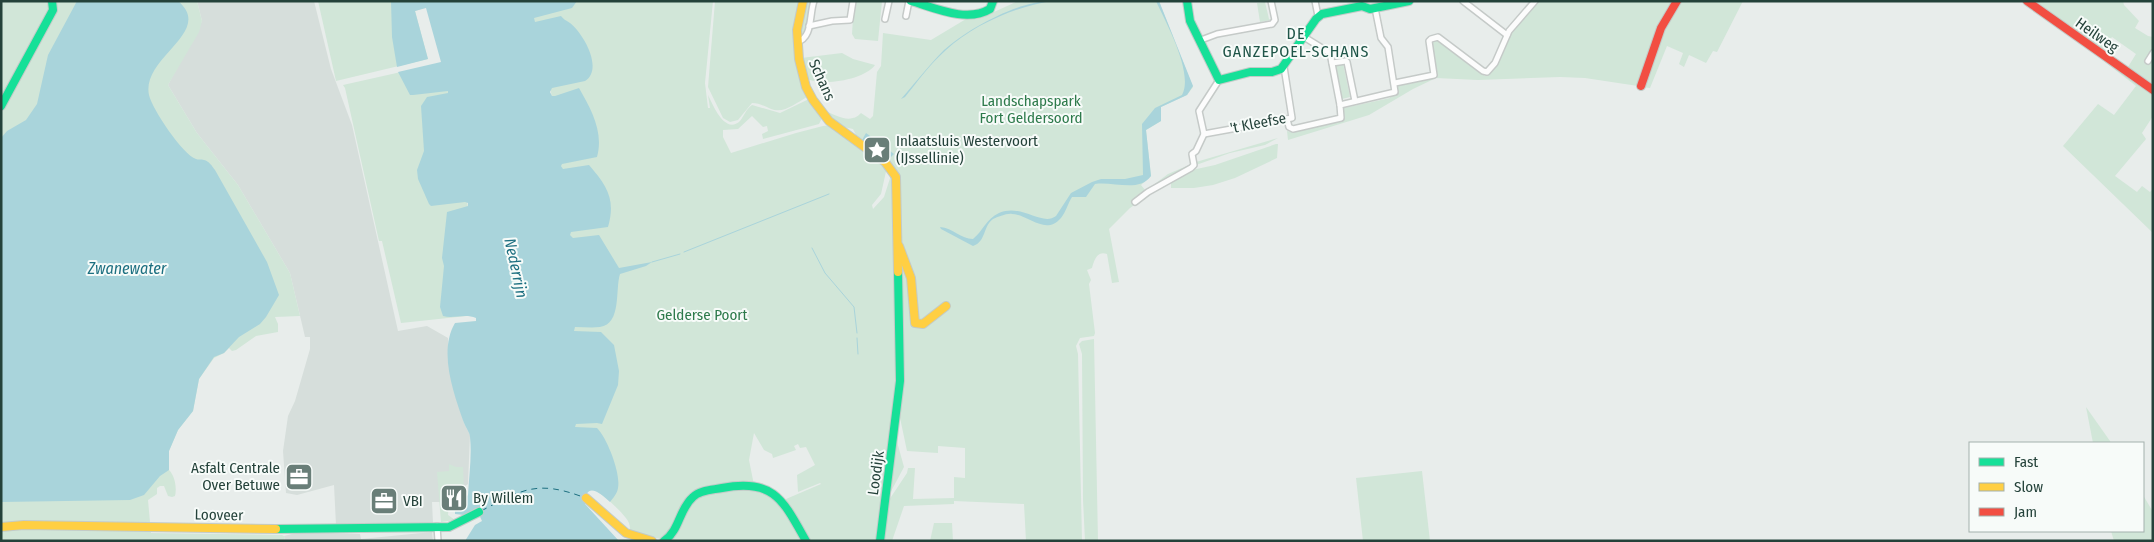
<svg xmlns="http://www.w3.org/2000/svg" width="2154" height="542" viewBox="0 0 2154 542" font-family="'Fira Sans Condensed',sans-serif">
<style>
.built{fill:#d6dedb}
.green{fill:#d1e6d8}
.water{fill:#a9d4db}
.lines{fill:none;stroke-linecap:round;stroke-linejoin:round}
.stream{stroke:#a9d4db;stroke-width:1}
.ferry{stroke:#1c6f80;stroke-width:1;stroke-dasharray:6 5;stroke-linecap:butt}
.street-casing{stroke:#c5cac8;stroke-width:8}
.fast-casing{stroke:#c3cbc8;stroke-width:10}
.slow-casing{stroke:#c3cbc8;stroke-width:10}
.jam-casing{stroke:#c3cbc8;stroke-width:10}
.street{stroke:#fcfcfc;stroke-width:5}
.fast{stroke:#16e098;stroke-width:8}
.slow{stroke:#ffcf43;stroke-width:8}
.jam{stroke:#f24e42;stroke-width:8}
.labels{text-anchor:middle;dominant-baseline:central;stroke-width:4;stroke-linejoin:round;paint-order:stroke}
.street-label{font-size:15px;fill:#24423a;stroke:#f7fbf9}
.park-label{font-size:15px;fill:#2d7a4b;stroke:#f7fbf9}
.poi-label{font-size:15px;fill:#24423a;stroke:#f7fbf9;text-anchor:start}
.neighbourhood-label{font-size:16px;letter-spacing:1px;fill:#1f5548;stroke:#f7fbf9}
.water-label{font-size:16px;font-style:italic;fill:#1c6f80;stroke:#f7fbf9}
</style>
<rect width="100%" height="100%" fill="#e8edeb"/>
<g class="built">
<polygon points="197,1 314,1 331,69 352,125 398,331 427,326 448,338 448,356 451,372 464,423 470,435 468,484 443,502 432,502 433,523 394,525 336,525 334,485 297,495 286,493 283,451 288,416 295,401 310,349 310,337 305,337 290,273 238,185 197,133 168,85 202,21"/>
<polygon points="300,532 360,534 361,539 432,532 433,541 285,541 284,536"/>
</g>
<g class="green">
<path d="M1,1H197L202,21L199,32L168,85L197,133L238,185L290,273L300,316L275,317L278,324V332L256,336L236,350L232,351L229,348L224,353L214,358L199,379L193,411L178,430L169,451V470C175,476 177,488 175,496L172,497L168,496L164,486H160L157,488V494L148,500L151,533L282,535L284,536L285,541H1Z"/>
<polygon points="318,1 426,1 427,7 415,11 428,59 336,81"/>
<path d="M528,1H713L705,83L708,108H710L708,95C713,105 725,135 740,121C744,116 746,109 752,105L780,113L809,99L822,118L819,124L763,139L762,134L768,131L767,126L763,127L752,116L738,129L723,130V137L731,153L796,133L823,126L833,125L887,167L881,194L872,205L873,209L884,197L892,172L893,174L897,379L883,502L877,541H807L783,503L786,499L821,484L820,483L798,492L797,475L815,465L806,447L800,448L798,444L794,446L796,450L773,458L772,454L764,450L754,433L749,460L754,485L697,491L668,535L661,539L630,532C630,529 630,526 629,523C626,515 602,493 594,490L575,428L570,236L561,165L551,92Z"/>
<path d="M715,1H801L796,21L807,97C796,103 784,114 771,109C764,106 759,103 752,103L738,120L730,122L723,118L708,87Z"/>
<polygon points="804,1 812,1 806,33 800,40 799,25"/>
<polygon points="854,1 882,1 878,41 855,39 852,34"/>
<path d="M1018,1H1159L1193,87L1187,95L1161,107V121L1146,130L1151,176L1141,185L1149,195L1130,208L1109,229L1119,282L1112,283L1107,254C1097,250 1094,261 1092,268L1087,270L1091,280L1089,284L1095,333L1094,336L1080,338L1076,346L1078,354L1082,541H1026L1024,504L954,501V504L904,506L892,541H880L887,503L907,473L908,468H915L913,499L954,498V477L965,478V448L938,446V453L907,451L899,413L897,175L856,139L857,137L853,129L839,126L823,110C836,115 850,125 861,113L870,119L873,116L877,72L881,66L883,33L931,40L966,19L981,18Z"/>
<polygon points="1538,1 1674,1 1638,86 1585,78 1560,77 1478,80 1436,78 1413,89 1369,115 1288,140 1287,131 1291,132 1344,120 1344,108 1390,98 1390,96 1397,94 1397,85 1437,77 1431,41 1439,40 1485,76 1488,75 1497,63 1509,34"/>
<polygon points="1679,1 1743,1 1717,52 1713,51 1706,63 1689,55 1684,67 1679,64 1683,53 1667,46 1650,88 1642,87 1662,30"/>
<polygon points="2035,1 2123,1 2124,5 2139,21 2135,28 2148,36 2153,37 2153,84 2128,67 2136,54 2112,37 2103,50"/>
<polygon points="1265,2 1269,19 1271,20 1260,22 1257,3"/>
<path d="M842,53L853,59L875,65C864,80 822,87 805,78L801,58Z"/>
<polygon points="2101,59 2153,92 2153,116 2142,133 2146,139 2115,176 2137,192 2142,186 2150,192 2153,189 2153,233 2063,146 2098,104 2114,115 2136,86"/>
<polygon points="441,63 448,91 468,207 476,315 401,323 382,241 379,241 345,88 343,85"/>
<polygon points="1343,63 1350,97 1342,99 1335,65"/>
<polygon points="1278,138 1265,145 1230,153 1196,165 1174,174 1150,189 1148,189 1168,174 1196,162"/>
<polygon points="1276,144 1278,144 1277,158 1235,178 1213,185 1194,188 1171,188 1171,181 1192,170 1215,165"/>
<polygon points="1094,339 1098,541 1085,541 1083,500 1082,354 1079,344 1082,341"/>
<polygon points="2086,407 2110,441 2111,443 2093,443"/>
<polygon points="896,438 904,467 888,497"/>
<polygon points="449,464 456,467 463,467 464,492 449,504 448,515 455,520 441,522 437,472 449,471"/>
<polygon points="1422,471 1430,541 1363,541 1356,478"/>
<polygon points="748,488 764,491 782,507 804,541 667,541 697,495"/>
<polygon points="2143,495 2153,512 2153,541 2114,541 2111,531 2143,531"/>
<polygon points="934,523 952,523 953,541 930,541"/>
</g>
<g class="water">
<path d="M77,1H178C215,32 141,57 149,95C152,109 183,155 196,159C198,160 201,159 204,160C209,161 212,166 215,170L267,262L279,295L266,317L260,324L239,337L224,353L214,357L199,379L193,411L178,430L169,451V470L160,476L144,495L130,500L1,502V138L7,131L26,120L37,104L48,55Z"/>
<path d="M391,1H577L572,8L534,18L535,22L561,16C564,20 566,20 570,23C583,33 604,69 585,81L552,88L550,92L552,96H555L579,88C591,109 604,132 597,157L562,164L561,166L563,169L589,165C607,186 616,199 608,227L571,232L570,235L573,238L599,235L619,268L652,262L646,266L620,274C615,289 622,324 600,327C592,328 583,327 575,327L574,331L601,332L614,345L619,371L618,385L602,424L597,423L576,424L575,427L597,428C607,438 621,473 618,488C617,494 613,498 610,502C600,492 585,481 585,504L619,541H465L475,525L482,521L476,508L464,515L455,514V507L468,495C469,476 472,456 470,437C470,433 466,428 464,423C454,394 438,352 455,323L476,321V318C465,313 454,319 443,316L440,307L444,266L442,258L447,212L468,206V203L465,202L431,206L429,204L418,179L417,170L424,151L421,106L427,97L448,93V91L413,95H410L398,72L441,62L426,8L415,11L428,59L397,67L392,37Z"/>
<path d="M1051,1C1015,7 973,25 946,50C930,64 918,81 905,97L901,99C915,83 929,65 944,50C969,28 1018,1 1051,1Z"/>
<path d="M1156,1H1159L1193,86L1187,95L1161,107V121L1146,130L1151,176C1139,193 1113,181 1095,184L1086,197H1072C1068,203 1066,212 1061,218C1045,236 1030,215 1012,214C1007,213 998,217 993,219C983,226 986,242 973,246L941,229L940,227C953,228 961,239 973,239C983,231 986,219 999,213C1022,203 1042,227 1056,216L1071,193L1092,182L1101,179H1125L1143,175L1142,124L1155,108L1182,95C1194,73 1166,23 1156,1Z"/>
<polygon points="866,133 894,154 887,161 861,142"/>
</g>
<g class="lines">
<g class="stream">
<polyline points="812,248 825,273 854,307 857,333"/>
<polyline points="684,252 829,194"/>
<polyline points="652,262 680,254"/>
<polyline points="857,338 858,354"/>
</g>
<path class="ferry" d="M481,511C523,489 537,480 583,497"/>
<g class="street-casing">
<g id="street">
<polyline points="1315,1 1318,16"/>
<polyline points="1463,1 1507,35"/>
<polyline points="906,16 909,1"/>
<polyline points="885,19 889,1"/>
<polyline points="809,26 832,21 850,20 853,1"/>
<polyline points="1304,37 1330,53 1340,105"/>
<polyline points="1201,40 1217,34 1272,24 1275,20 1271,1"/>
<path d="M797,42C813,38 809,15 814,1"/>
<polyline points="2148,61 2153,53"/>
<polyline points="1332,63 1346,61 1347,62 1355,101"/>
<polyline points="1219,80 1199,111 1204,134 1292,118 1284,67"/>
<polyline points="1395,83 1434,75 1429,41 1431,39 1438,37 1483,71 1487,72 1495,63 1509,31 1535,1"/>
<polyline points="1287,119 1289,127 1293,129 1341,118 1340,105 1395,92 1388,47 1381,38 1375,8"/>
<polyline points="1135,202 1148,192 1191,168 1194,165 1192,154 1196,151 1204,134"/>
<polyline points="437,526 438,541"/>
</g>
</g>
<g class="fast-casing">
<g id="fast">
<path d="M911,1C935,8 967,23 990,9L993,1"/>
<polyline points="1187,1 1190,21 1219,80 1250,72 1272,72 1281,69 1316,19 1322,14 1362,6 1370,9 1409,1"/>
<polyline points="1,106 53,10 52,1"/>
<polyline points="276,529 449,527 479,512"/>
<path d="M664,541C680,530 679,509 693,497C700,490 712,490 722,488C774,478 783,500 806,541"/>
<polyline points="880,541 900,381 898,272"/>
</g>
</g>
<g class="slow-casing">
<g id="slow">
<polyline points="803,1 797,30 799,59 806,87 813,100 829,121 885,162 896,177 898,272"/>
<polyline points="899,246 911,278 915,323 923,324 946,306"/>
<polyline points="586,498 626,533 652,541"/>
<polyline points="1,527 24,525 276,529"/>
</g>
</g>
<g class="jam-casing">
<g id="jam">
<polyline points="2027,1 2153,90"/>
<polyline points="1641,86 1661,28 1677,1"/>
</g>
</g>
<use href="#street" class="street"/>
<use href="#fast" class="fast"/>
<use href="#slow" class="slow"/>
<use href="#jam" class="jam"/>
</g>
<defs>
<g id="sight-square" transform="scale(1.4375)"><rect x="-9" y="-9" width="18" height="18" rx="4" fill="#697e78" stroke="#f7fbf9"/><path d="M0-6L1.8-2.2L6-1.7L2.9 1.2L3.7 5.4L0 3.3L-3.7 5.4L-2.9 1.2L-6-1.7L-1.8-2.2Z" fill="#fff"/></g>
<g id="office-square" transform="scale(1.4375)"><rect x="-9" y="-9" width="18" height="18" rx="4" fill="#697e78" stroke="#f7fbf9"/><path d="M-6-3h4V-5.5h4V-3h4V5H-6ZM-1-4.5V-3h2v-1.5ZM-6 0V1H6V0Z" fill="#fff"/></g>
<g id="restaurant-square" transform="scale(1.4375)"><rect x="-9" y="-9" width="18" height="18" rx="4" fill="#697e78" stroke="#f7fbf9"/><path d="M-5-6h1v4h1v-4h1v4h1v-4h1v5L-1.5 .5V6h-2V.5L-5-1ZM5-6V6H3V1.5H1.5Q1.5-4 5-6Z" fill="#fff"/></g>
</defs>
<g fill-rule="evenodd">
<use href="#sight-square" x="877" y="150"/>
<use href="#office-square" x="299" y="477"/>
<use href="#restaurant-square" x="454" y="498"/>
<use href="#office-square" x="384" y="501"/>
</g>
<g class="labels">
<g class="street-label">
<text transform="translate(2097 35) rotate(35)">Heilweg</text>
<text transform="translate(822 80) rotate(66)">Schans</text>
<text transform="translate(1258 123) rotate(-11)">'t Kleefse</text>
<text transform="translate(876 473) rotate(-82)">Loodijk</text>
<text transform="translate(219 515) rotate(1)">Looveer</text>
</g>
<g class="park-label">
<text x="1031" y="101">Landschapspark<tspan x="1031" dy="17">Fort Geldersoord</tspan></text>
<text x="702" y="315">Gelderse Poort</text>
</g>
<g class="poi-label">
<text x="896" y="141">Inlaatsluis Westervoort<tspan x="896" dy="17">(IJssellinie)</tspan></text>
<text x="280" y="468" text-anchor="end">Asfalt Centrale<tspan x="280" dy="17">Over Betuwe</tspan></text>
<text x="473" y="498">By Willem</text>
<text x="403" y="501">VBI</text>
</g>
<g class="neighbourhood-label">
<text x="1296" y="33">DE<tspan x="1296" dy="18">GANZEPOEL-SCHANS</tspan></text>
</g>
<g class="water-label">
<text x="127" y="268">Zwanewater</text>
<text transform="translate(516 268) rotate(78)">Nederrijn</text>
</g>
</g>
<rect width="2154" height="542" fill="none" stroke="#24423a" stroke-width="5"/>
<rect x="1969" y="442" width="175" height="90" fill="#f7fbf9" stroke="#a3b1ad"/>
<rect x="1979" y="458" width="25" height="8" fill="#16e098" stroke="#a3b1ad"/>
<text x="2014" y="467" font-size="15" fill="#24423a">Fast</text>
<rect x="1979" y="483" width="25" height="8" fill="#ffcf43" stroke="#a3b1ad"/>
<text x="2014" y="492" font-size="15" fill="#24423a">Slow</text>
<rect x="1979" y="508" width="25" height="8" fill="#f24e42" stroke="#a3b1ad"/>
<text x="2014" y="517" font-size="15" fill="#24423a">Jam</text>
</svg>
